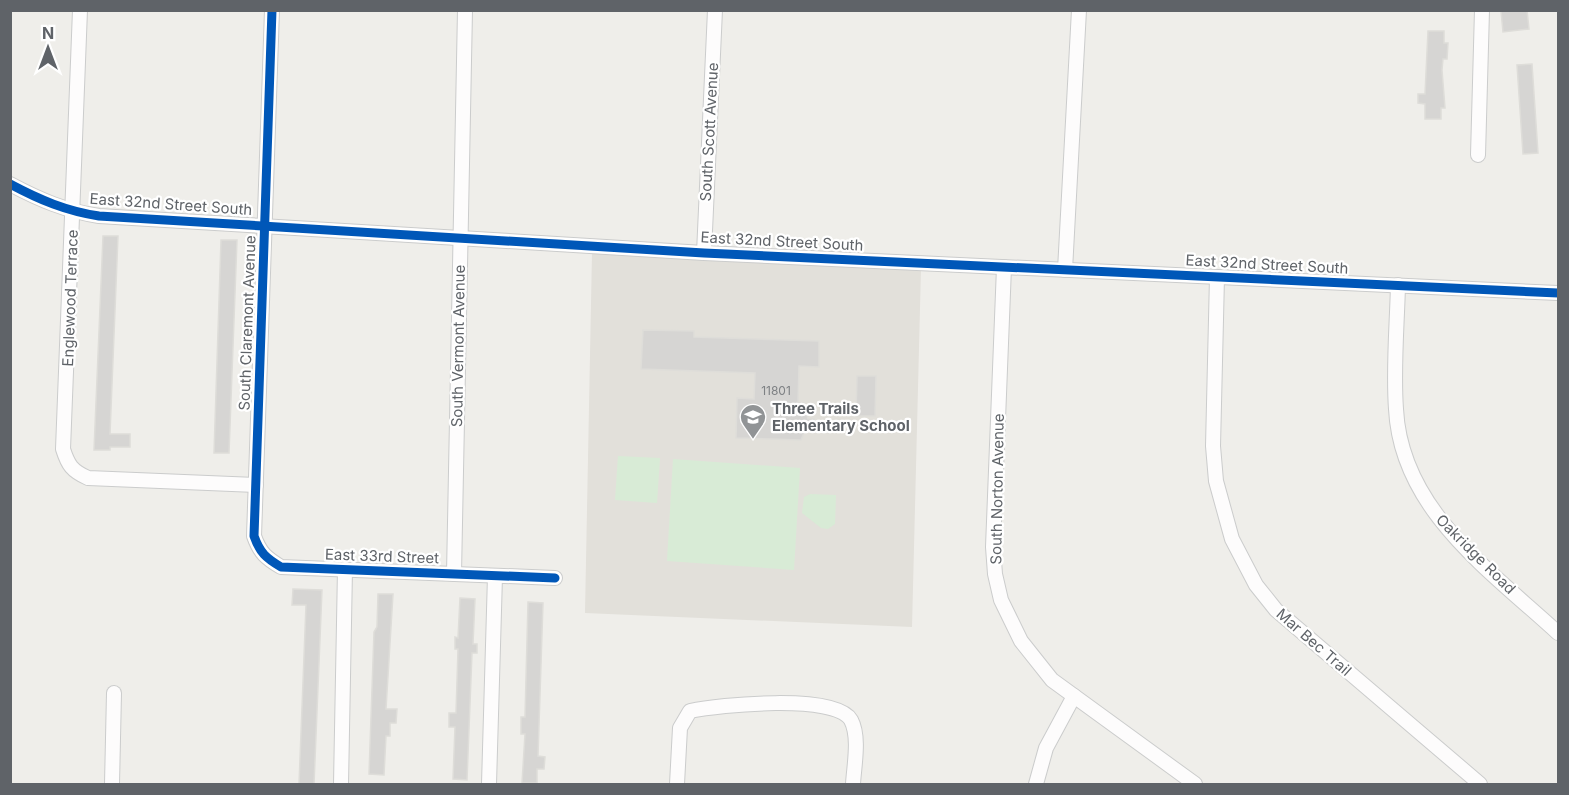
<svg xmlns="http://www.w3.org/2000/svg" width="1569" height="795" viewBox="0 0 1569 795" font-family="Inter,sans-serif">
<style>
.education{fill:#e2e0da}
.green{fill:#d8ebd6}
.building{fill:#d6d5d3;stroke:#deddd9;stroke-width:1.5}
.lines{fill:none;stroke-linecap:round;stroke-linejoin:round}
.minor-casing{stroke:#cbcccc;stroke-width:16}
.minor{stroke:#fdfcfc;stroke-width:14}
.cycleway-casing{stroke:#fff;stroke-width:13}
.cycleway{stroke:#0057b8;stroke-width:9}
.labels{text-anchor:middle;dominant-baseline:central;stroke-width:4.5;stroke-linejoin:round;paint-order:stroke}
.number-label{font-size:12px;fill:#7e8184}
.street-label{font-size:15px;fill:#5f6368;stroke:#fff}
.poi-label{font-size:15px;font-weight:bold;fill:#5f6368;stroke:#fff;text-anchor:start}
</style>
<rect width="100%" height="100%" fill="#efeeea"/>
<polygon class="education" points="592,253 921,268 912,627 585,613"/>
<g class="green">
<polygon points="618,456 660,458 657,503 615,500"/>
<polygon points="673,459 800,468 794,570 667,561"/>
<polygon points="810,494 836,495 835,524 828,529 821,528 802,513 804,497"/>
</g>
<g class="building">
<polygon points="1527,10 1529,29 1503,32 1501,11"/>
<polygon points="1428,31 1444,31 1444,43 1448,43 1447,59 1443,59 1442,70 1445,108 1441,108 1441,119 1425,119 1425,104 1418,103 1418,94 1425,94"/>
<polygon points="1532,64 1538,153 1523,154 1517,65"/>
<polygon points="103,236 118,236 110,434 130,434 130,447 110,447 110,450 94,450"/>
<polygon points="221,240 237,240 229,453 214,453"/>
<polygon points="643,330 694,331 694,337 819,341 819,367 799,366 798,403 804,403 808,419 814,419 814,428 806,428 801,440 736,438 737,398 754,399 755,373 641,369"/>
<polygon points="857,376 876,376 875,416 856,416"/>
<polygon points="293,589 322,590 314,784 299,784 306,605 292,605"/>
<polygon points="378,594 393,594 386,709 397,709 396,723 390,723 390,736 386,736 384,775 369,774 374,632 377,627"/>
<polygon points="460,598 475,599 473,644 477,644 477,653 472,653 467,780 453,779 455,727 449,727 449,713 456,713 458,649 455,649 455,637 458,638"/>
<polygon points="528,602 543,603 538,756 545,757 544,769 537,769 537,783 522,783 525,734 521,734 521,717 525,717"/>
</g>
<g class="lines">
<g class="minor-casing">
<g id="minor">
<path d="M80,10L63,449C68,465 72,471 88,478L256,485"/>
<path d="M272,10L254,536C260,553 266,558 281,567L555,578"/>
<polyline points="1478,155 1482,10"/>
<path d="M10,184C40,200 66,211 99,216L704,253L1558,293"/>
<polyline points="704,253 715,10"/>
<polyline points="1004,267 993,547 995,574 1001,600 1021,641 1052,680 1195,784"/>
<polyline points="1065,270 1079,10"/>
<polyline points="1217,277 1213,446 1216,481 1232,539 1256,585 1276,610 1480,784"/>
<path d="M1398,285C1397,326 1393,369 1396,409C1401,510 1491,571 1558,633"/>
<polyline points="454,574 465,10"/>
<polyline points="112,784 114,693"/>
<polyline points="341,784 345,569"/>
<polyline points="489,784 495,576"/>
<path d="M677,784L680,728L690,711C719,705 835,693 851,720C860,737 854,766 853,784"/>
<polyline points="1036,784 1046,748 1074,696"/>
</g>
</g>
<use href="#minor" class="minor"/>
<g class="cycleway-casing">
<g id="cycleway">
<path d="M272,10L254,536C260,553 266,558 281,567L555,578"/>
<path d="M10,184C40,200 66,211 99,216L704,253L1558,293"/>
</g>
</g>
<use href="#cycleway" class="cycleway"/>
</g>
<defs>
<g id="school-pin" transform="scale(1.35)"><path d="M0 17L-7.5 6A9.5 9.5 0 1 1 7.5 6Z" fill="#919496" stroke="#fff"/><path d="M0-5L7-2L0 1L-7-2ZM-4 1L0 2.5L4 1V4Q0 6-4 4Z" fill="#fff"/></g>
</defs>
<g fill-rule="evenodd">
<use href="#school-pin" x="753" y="417"/>
</g>
<g class="labels">
<g class="number-label">
<text x="776" y="390">11801</text>
</g>
<g class="street-label">
<text transform="translate(709 132) rotate(-87)">South Scott Avenue</text>
<text transform="translate(171 204) rotate(4)">East 32nd Street South</text>
<text transform="translate(782 241) rotate(3)">East 32nd Street South</text>
<text transform="translate(1267 264) rotate(3)">East 32nd Street South</text>
<text transform="translate(70 298) rotate(-88)">Englewood Terrace</text>
<text transform="translate(247 323) rotate(-88)">South Claremont Avenue</text>
<text transform="translate(458 346) rotate(-89)">South Vermont Avenue</text>
<text transform="translate(997 489) rotate(-89)">South Norton Avenue</text>
<text transform="translate(1476 554) rotate(45)">Oakridge Road</text>
<text transform="translate(382 556) rotate(2)">East 33rd Street</text>
<text transform="translate(1314 642) rotate(41)">Mar Bec Trail</text>
</g>
<g class="poi-label">
<text x="772" y="408">Three Trails<tspan x="772" dy="17">Elementary School</tspan></text>
</g>
</g>
<rect width="1569" height="795" fill="none" stroke="#5f6368" stroke-width="24"/>
<g transform="translate(48 48)" stroke="#ffffff" stroke-width="4.5" paint-order="stroke">
<path d="M0-4.5L10 22L0 15L-10 22Z" fill="#5f6368"/>
<text y="-9" font-size="16" font-weight="bold" text-anchor="middle" fill="#5f6368">N</text>
</g>
</svg>
